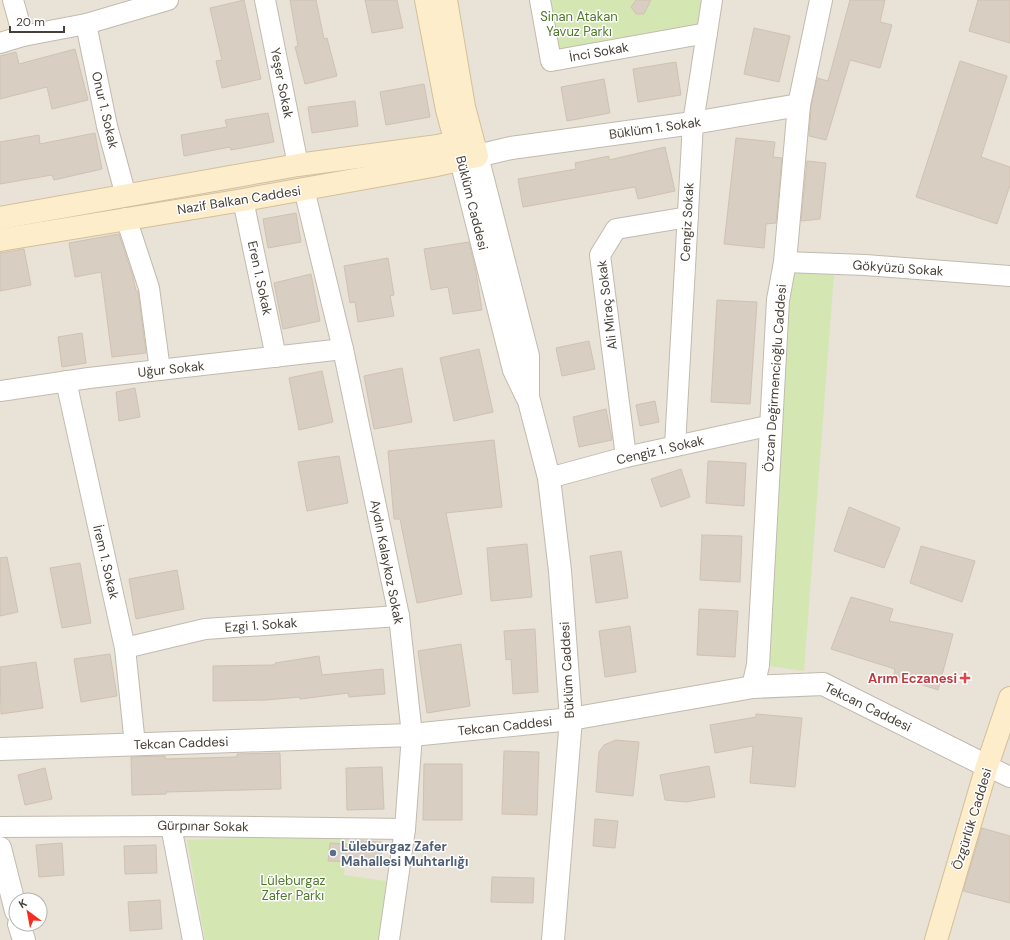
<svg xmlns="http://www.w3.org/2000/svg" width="1010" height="940" viewBox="0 0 1010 940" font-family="'DM Sans',sans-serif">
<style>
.residential{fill:#e8e2d7;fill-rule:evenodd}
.education{fill:#ede4d4}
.green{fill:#d4e7b3}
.building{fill:#d9cec2;stroke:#d0c2b2}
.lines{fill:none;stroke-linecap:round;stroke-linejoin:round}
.minor-casing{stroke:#c3baaf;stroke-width:22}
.tertiary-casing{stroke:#c3baaf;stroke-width:24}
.secondary-casing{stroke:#d3c09a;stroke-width:24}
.minor{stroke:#fff;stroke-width:20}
.tertiary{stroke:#fff;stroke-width:22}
.secondary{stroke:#fdedca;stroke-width:22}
.health-dot{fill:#e0444e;stroke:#fff;stroke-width:1.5}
.service-dot{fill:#5c6f8a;stroke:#fff;stroke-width:1.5}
.labels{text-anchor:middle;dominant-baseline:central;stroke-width:3;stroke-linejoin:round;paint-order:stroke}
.park-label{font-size:13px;fill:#4f792b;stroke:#fff}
.street-label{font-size:13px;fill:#484038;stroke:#fff}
.health-label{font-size:13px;font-weight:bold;fill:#be3a42;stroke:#fff;text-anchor:end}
.service-label{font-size:13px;font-weight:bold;fill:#4e5e75;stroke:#fff;text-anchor:start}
</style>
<rect width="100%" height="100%" fill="#f4f0e9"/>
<path class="residential" d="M0,0H1010V940H0ZM16,900H40V924H16Z"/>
<polygon class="education" points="0,0 3,0 11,33 0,35"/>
<g class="green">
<polygon points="549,0 705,0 701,27 559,51"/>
<polygon points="790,269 834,274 804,671 763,665"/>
<polygon points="348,834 344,875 386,881 380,940 205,940 187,840"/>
</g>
<g class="building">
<polygon points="244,0 261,79 222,88 216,61 222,60 210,8"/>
<polygon points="290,0 316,0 324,39 327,38 337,76 305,84 295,47 298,46"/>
<polygon points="365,0 397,0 403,28 372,33"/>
<polygon points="636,0 651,0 644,14 636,14 631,7"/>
<polygon points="850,0 885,0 880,22 892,25 880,68 850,60 826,140 809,136 811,107 817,78 828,81"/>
<polygon points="978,0 1010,0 1010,43 969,31"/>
<polygon points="754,28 790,36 779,82 744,74"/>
<polygon points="75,49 88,100 52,109 47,87 0,99 0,56 16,52 19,64"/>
<polygon points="960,61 1007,76 981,157 1010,167 1010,185 997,224 916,197"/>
<polygon points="676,62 681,95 638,102 633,69"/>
<polygon points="604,79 610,113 567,121 561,87"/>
<polygon points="424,84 430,117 386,125 380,92"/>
<polygon points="355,101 358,126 312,133 308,107"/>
<polygon points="268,113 274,142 231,150 230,147 184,156 181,135 227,127 225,120"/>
<polygon points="95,133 102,169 54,180 52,175 0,184 0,142 39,135 40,144"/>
<polygon points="736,138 775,142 773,157 782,158 776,223 766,224 764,248 724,244"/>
<polygon points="665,147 675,191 638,199 635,187 523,207 518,179 576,169 575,163 609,156 609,160"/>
<polygon points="807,161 826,163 820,219 801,221"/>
<polygon points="296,213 301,242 268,248 263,219"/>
<polygon points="119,234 133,277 136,291 138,291 146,353 112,357 101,272 75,277 69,243"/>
<polygon points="469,242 476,272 482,310 453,314 448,287 431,290 424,249"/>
<polygon points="24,249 31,285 0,291 0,253"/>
<polygon points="388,258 394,295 390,296 394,316 358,322 355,302 350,303 344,266"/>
<polygon points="311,274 320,321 283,329 274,283"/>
<polygon points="717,300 757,302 750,404 711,402"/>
<polygon points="82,333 86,363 62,367 58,337"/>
<polygon points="589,341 595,369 562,376 556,348"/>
<polygon points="479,349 493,412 454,421 440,358"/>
<polygon points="402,368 412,422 374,429 364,376"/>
<polygon points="322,371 333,422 299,430 289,378"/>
<polygon points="135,388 140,417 119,421 116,392"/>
<polygon points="655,401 659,422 640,426 636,405"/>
<polygon points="606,409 612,440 579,447 573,417"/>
<polygon points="494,440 502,507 446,513 462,594 417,603 400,519 394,519 388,451"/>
<polygon points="339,456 348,503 307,511 298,462"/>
<polygon points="708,461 746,463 744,506 706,503"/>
<polygon points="681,469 690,497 661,507 651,479"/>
<polygon points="849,507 900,528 884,568 834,551"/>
<polygon points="702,534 704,537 704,535 742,536 740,582 700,580"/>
<polygon points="527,544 532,597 491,601 487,548"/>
<polygon points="921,546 975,561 962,602 910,583"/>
<polygon points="621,551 628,598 596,603 590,556"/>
<polygon points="7,557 18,612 0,616 0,558"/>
<polygon points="80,563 91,623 62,628 50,568"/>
<polygon points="177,570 184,609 136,619 129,579"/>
<polygon points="851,597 893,609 889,621 953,634 938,690 894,675 895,669 831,649"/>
<polygon points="699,609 738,611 735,657 697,655"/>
<polygon points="630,626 636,672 605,677 599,631"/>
<polygon points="535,629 538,692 513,694 511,659 506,660 504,631"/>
<polygon points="461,644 470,706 427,713 418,651"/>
<polygon points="110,654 117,696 81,702 74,659"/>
<polygon points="319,656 322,675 383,669 385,694 349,697 348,693 300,699 300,697 266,700 213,701 213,666 275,665 275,663"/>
<polygon points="36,662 43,708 1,714 0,667"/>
<polygon points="756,714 802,718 795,787 750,783 753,746 715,753 710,725 756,717"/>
<polygon points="616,740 639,742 633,796 596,792 599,752 604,745"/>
<polygon points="504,751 539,752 537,815 502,814"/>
<polygon points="280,753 281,789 166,792 166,794 132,795 131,757 165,756 165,759 237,757 237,754"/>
<polygon points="424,764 462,764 462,820 423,820"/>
<polygon points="709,766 715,797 686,802 665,800 660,775"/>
<polygon points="382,767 384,809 347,810 346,768"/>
<polygon points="45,768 52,799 25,805 18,775"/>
<polygon points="595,819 618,821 615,848 593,846"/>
<polygon points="982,828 1010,836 1010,903 963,891"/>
<polygon points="359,841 382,842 381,863 328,861 330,843 359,845"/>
<polygon points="62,843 64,875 39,877 36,845"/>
<polygon points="156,845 157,873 125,874 124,846"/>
<polygon points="492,877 534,878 533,903 491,902"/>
<polygon points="160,900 162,929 130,931 128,902"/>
</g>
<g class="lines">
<g class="minor-casing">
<g id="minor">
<polyline points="13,0 23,36"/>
<polyline points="265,0 298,165"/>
<polyline points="540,0 551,61 707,33"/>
<polyline points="86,24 107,126 126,196"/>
<polyline points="0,43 23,36 86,24 168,0"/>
<polyline points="304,189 343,349 399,616 412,735 405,829 389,940"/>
<polyline points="243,200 276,357"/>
<polyline points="126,218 149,288 160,370"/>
<polyline points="785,262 865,265 1010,276"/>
<polyline points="66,381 125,648 135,745"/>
<polyline points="0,391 89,378 343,349"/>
<polyline points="675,446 693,123 712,0"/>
<polyline points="626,457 600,255 616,229 688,217"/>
<polyline points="549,478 626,457 772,425"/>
<polyline points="125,648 205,629 399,616"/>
<polyline points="987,766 1010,777"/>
<polyline points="171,826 193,940"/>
<polyline points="0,827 171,826 405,829"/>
</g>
</g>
<g class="tertiary-casing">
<g id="tertiary">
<polyline points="461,160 514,370 527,397"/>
<polyline points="753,687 758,665 778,300 785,262 799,105 821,0"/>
<polyline points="0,749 412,735 571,719 753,687 823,684 987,766"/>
<polyline points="0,848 16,911"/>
<polyline points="19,924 24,940"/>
<polyline points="553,940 571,719 560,571 549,478 528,397 528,356 477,156 511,148 693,123 799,105"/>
</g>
</g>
<g class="secondary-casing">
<g id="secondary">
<polyline points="426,0 447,110 460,157"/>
<polyline points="0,218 298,165 438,146 472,138"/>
<polyline points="0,240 243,200 432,166 477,156 464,107 446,0"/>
<polyline points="936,940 987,766 1010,698"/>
</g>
</g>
<use href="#minor" class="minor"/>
<use href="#tertiary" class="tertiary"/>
<use href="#secondary" class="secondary"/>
</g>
<path class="health-dot" d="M963 672h4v4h4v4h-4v4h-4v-4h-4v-4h4z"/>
<circle class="service-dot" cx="333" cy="853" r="4"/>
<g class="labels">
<g class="park-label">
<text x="579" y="16">Sinan Atakan<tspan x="579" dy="15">Yavuz Parkı</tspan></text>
<text x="293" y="880">Lüleburgaz<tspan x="293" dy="15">Zafer Parkı</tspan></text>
</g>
<g class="street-label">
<text transform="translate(599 52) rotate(-10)">İnci Sokak</text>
<text transform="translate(282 83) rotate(79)">Yeşer Sokak</text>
<text transform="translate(105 110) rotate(77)">Onur 1. Sokak</text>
<text transform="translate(655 128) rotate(-8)">Büklüm 1. Sokak</text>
<text transform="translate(239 200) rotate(-9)">Nazif Balkan Caddesi</text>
<text transform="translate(472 203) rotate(76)">Büklüm Caddesi</text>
<text transform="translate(687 222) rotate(-87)">Cengiz Sokak</text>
<text transform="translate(898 268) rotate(4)">Gökyüzü Sokak</text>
<text transform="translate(260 278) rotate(78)">Eren 1. Sokak</text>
<text transform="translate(607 305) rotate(-97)">Ali Miraç Sokak</text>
<text transform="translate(171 369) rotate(-6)">Uğur Sokak</text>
<text transform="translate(775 378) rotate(-86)">Özcan Değirmencioğlu Caddesi</text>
<text transform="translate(660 450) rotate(-13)">Cengiz 1. Sokak</text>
<text transform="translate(106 562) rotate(77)">İrem 1. Sokak</text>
<text transform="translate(387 562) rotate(79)">Aydın Kalaykoz Sokak</text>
<text transform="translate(261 625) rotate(-4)">Ezgi 1. Sokak</text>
<text transform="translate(567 670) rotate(-93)">Büklüm Caddesi</text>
<text transform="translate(868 707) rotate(26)">Tekcan Caddesi</text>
<text transform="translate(505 726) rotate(-6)">Tekcan Caddesi</text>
<text transform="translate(181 743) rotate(-2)">Tekcan Caddesi</text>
<text transform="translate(972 819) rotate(-73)">Özgürlük Caddesi</text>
<text transform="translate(203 826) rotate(1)">Gürpınar Sokak</text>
</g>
<g class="health-label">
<text x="957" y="678">Arım Eczanesi</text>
</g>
<g class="service-label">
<text x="341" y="846">Lüleburgaz Zafer<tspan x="341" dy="15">Mahallesi Muhtarlığı</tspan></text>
</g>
</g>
<g transform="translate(28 912) rotate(328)"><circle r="19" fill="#ffffff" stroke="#b6b3af"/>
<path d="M0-3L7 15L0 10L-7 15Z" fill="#f52e1f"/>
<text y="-6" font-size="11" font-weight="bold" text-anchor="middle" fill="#484038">K</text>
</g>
<path d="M10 26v6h54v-6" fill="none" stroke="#484038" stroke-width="2"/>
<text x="16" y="26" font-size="12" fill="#484038" stroke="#ffffff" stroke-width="3" paint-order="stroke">20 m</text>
</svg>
